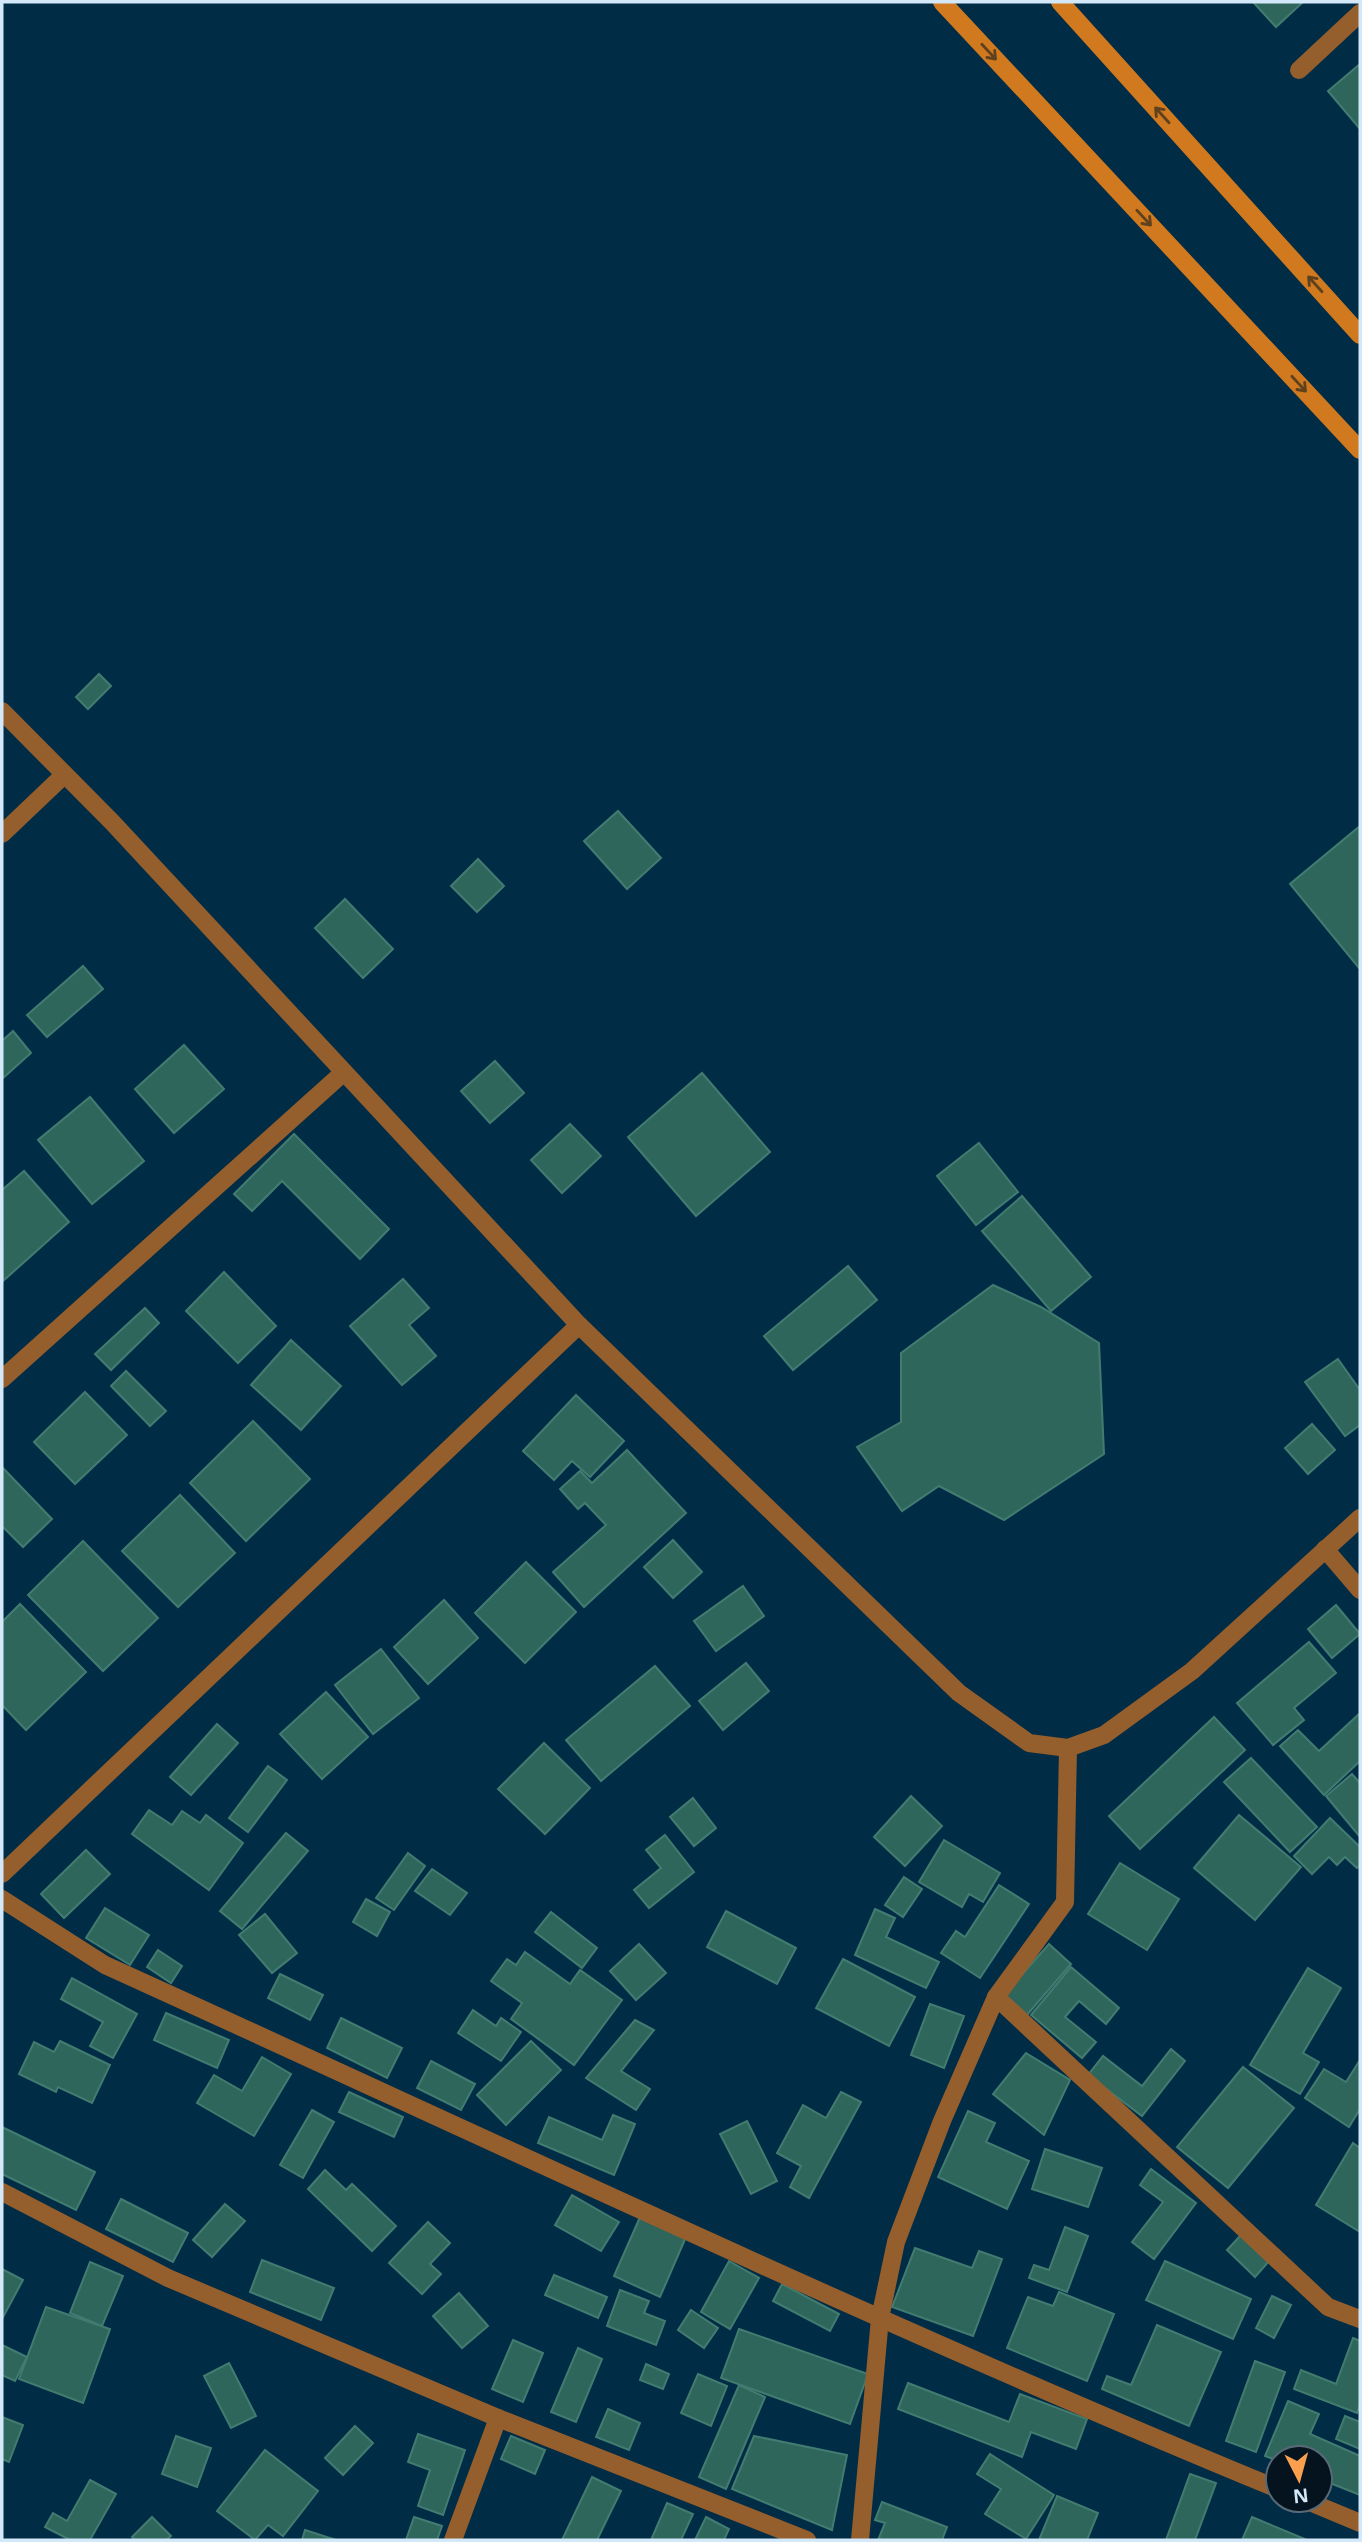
<svg xmlns="http://www.w3.org/2000/svg" width="1362" height="2542" viewBox="0 0 1362 2542" font-family="'Noto Sans',sans-serif">
<style>
.building{fill:#2f665c;stroke:#427c71;stroke-width:2}
.lines{fill:none;stroke-linecap:round;stroke-linejoin:round}
.street{stroke:#945e2d;stroke-width:18}
.secondary{stroke:#d0791e;stroke-width:18}
.oneway{stroke:#60411e}
</style>
<rect width="100%" height="100%" fill="#002c45"/>
<g class="building">
<polygon points="1253,2 1303,2 1276,27"/>
<polygon points="1360,64 1360,129 1328,91"/>
<polygon points="99,674 111,686 88,709 76,697"/>
<polygon points="618,811 661,858 627,889 584,841"/>
<polygon points="1360,826 1360,968 1359,968 1290,884"/>
<polygon points="478,859 504,886 477,912 451,886"/>
<polygon points="345,899 393,949 363,978 315,928"/>
<polygon points="83,966 103,989 47,1037 27,1015"/>
<polygon points="13,1031 31,1053 2,1079 2,1041"/>
<polygon points="184,1045 224,1089 174,1133 135,1089"/>
<polygon points="495,1061 524,1093 490,1123 461,1091"/>
<polygon points="702,1073 770,1152 696,1216 628,1137"/>
<polygon points="90,1097 144,1161 92,1204 38,1140"/>
<polygon points="570,1124 601,1156 562,1193 531,1160"/>
<polygon points="294,1134 389,1229 360,1259 282,1181 252,1211 234,1194"/>
<polygon points="979,1143 1018,1192 976,1225 937,1176"/>
<polygon points="24,1171 69,1222 3,1281 2,1190"/>
<polygon points="1022,1196 1091,1277 1051,1311 982,1231"/>
<polygon points="848,1266 877,1300 793,1370 764,1336"/>
<polygon points="224,1272 276,1326 238,1363 186,1311"/>
<polygon points="403,1279 429,1308 409,1325 436,1356 402,1385 350,1326"/>
<polygon points="993,1285 1041,1307 1099,1343 1104,1454 1004,1520 939,1486 902,1511 857,1447 901,1422 901,1353"/>
<polygon points="145,1308 159,1323 111,1370 95,1354"/>
<polygon points="291,1340 341,1386 301,1430 251,1385"/>
<polygon points="1338,1359 1360,1390 1360,1425 1345,1436 1305,1382"/>
<polygon points="126,1371 166,1411 150,1426 111,1386"/>
<polygon points="85,1392 127,1435 75,1484 34,1442"/>
<polygon points="576,1395 624,1441 590,1477 572,1461 554,1480 523,1451"/>
<polygon points="253,1421 310,1479 246,1541 190,1483"/>
<polygon points="1312,1424 1335,1450 1308,1474 1285,1448"/>
<polygon points="627,1450 686,1513 584,1607 553,1572 606,1525 585,1503 578,1509 560,1489 580,1471 592,1483"/>
<polygon points="2,1467 52,1519 23,1547 2,1526"/>
<polygon points="180,1495 235,1553 178,1607 122,1551"/>
<polygon points="673,1540 702,1572 673,1598 644,1567"/>
<polygon points="83,1541 158,1618 103,1671 28,1595"/>
<polygon points="526,1562 576,1612 525,1663 475,1613"/>
<polygon points="743,1586 764,1616 716,1651 694,1621"/>
<polygon points="444,1600 478,1638 428,1684 394,1647"/>
<polygon points="20,1604 86,1672 26,1730 2,1705 2,1622"/>
<polygon points="1336,1605 1360,1634 1332,1658 1308,1629"/>
<polygon points="1309,1642 1336,1673 1294,1708 1304,1720 1273,1745 1237,1703"/>
<polygon points="381,1649 419,1698 373,1734 335,1685"/>
<polygon points="746,1663 769,1691 723,1730 699,1701"/>
<polygon points="655,1666 690,1706 601,1781 566,1740"/>
<polygon points="326,1692 368,1737 322,1779 280,1734"/>
<polygon points="1360,1713 1360,1761 1324,1795 1280,1746 1298,1730 1319,1751"/>
<polygon points="1214,1717 1245,1750 1140,1849 1109,1816"/>
<polygon points="217,1724 238,1743 191,1795 170,1777"/>
<polygon points="544,1743 590,1788 545,1834 498,1789"/>
<polygon points="1251,1758 1317,1827 1290,1852 1224,1782"/>
<polygon points="268,1766 287,1780 248,1832 229,1818"/>
<polygon points="1352,1774 1360,1783 1360,1837 1326,1796"/>
<polygon points="911,1796 942,1826 905,1866 874,1837"/>
<polygon points="693,1798 716,1828 694,1846 670,1817"/>
<polygon points="149,1810 172,1825 182,1811 200,1823 206,1815 243,1843 209,1890 132,1834"/>
<polygon points="1239,1815 1301,1867 1255,1920 1194,1868"/>
<polygon points="1330,1818 1360,1847 1360,1865 1357,1868 1345,1857 1337,1865 1329,1857 1312,1874 1294,1856"/>
<polygon points="286,1833 308,1851 242,1929 220,1911"/>
<polygon points="665,1835 694,1872 649,1908 634,1890 661,1868 646,1850"/>
<polygon points="944,1840 1000,1873 983,1902 969,1894 962,1907 919,1882"/>
<polygon points="86,1850 110,1874 64,1918 41,1894"/>
<polygon points="408,1853 425,1866 394,1910 376,1898"/>
<polygon points="1120,1863 1179,1899 1147,1950 1088,1914"/>
<polygon points="432,1869 467,1893 450,1915 415,1891"/>
<polygon points="904,1877 922,1889 903,1917 885,1905"/>
<polygon points="999,1885 1029,1904 980,1978 941,1953 956,1931 965,1937"/>
<polygon points="366,1899 390,1912 377,1936 353,1922"/>
<polygon points="105,1908 149,1935 130,1965 86,1938"/>
<polygon points="875,1909 895,1918 886,1937 939,1962 926,1988 855,1955"/>
<polygon points="726,1911 796,1948 777,1984 707,1947"/>
<polygon points="551,1912 597,1948 582,1968 535,1932"/>
<polygon points="265,1914 297,1953 272,1973 239,1935"/>
<polygon points="639,1944 666,1973 636,2000 610,1971"/>
<polygon points="1049,1944 1071,1964 1027,2015 1004,1995"/>
<polygon points="158,1950 182,1966 171,1983 147,1967"/>
<polygon points="525,1952 570,1984 580,1970 622,2000 574,2065 511,2019 522,2003 491,1981 507,1959 516,1965"/>
<polygon points="843,1959 915,1997 889,2046 816,2008"/>
<polygon points="1071,1967 1119,2008 1106,2024 1079,2001 1065,2017 1096,2042 1082,2058 1031,2015"/>
<polygon points="1308,1968 1341,1988 1303,2053 1319,2062 1300,2094 1250,2065"/>
<polygon points="280,1974 323,1995 310,2020 268,1998"/>
<polygon points="72,1978 137,2014 113,2058 90,2046 103,2022 61,1999"/>
<polygon points="930,2004 964,2016 944,2068 911,2055"/>
<polygon points="473,2010 496,2026 501,2018 521,2032 501,2061 458,2033"/>
<polygon points="166,2013 229,2040 217,2068 154,2040"/>
<polygon points="341,2018 402,2048 387,2078 327,2048"/>
<polygon points="635,2020 654,2030 621,2071 650,2089 636,2110 586,2078"/>
<polygon points="60,2041 110,2065 92,2103 58,2087 56,2092 19,2074 34,2042 54,2052"/>
<polygon points="531,2041 561,2070 506,2125 477,2095"/>
<polygon points="1171,2049 1185,2061 1142,2116 1088,2075 1103,2056 1142,2086"/>
<polygon points="1026,2053 1070,2080 1044,2135 993,2094"/>
<polygon points="262,2057 291,2074 254,2136 197,2103 214,2075 242,2091"/>
<polygon points="1360,2060 1360,2109 1349,2127 1305,2098 1324,2069 1346,2082"/>
<polygon points="431,2061 475,2084 461,2110 417,2088"/>
<polygon points="1243,2067 1294,2108 1228,2188 1177,2147"/>
<polygon points="349,2092 403,2117 394,2137 339,2112"/>
<polygon points="841,2092 861,2102 809,2198 790,2187 801,2166 777,2153 803,2105 826,2118"/>
<polygon points="312,2110 334,2122 303,2178 280,2165"/>
<polygon points="968,2111 995,2123 986,2142 1029,2161 1007,2209 938,2177"/>
<polygon points="613,2115 635,2124 614,2175 538,2143 549,2117 602,2140"/>
<polygon points="747,2121 777,2181 751,2194 720,2134"/>
<polygon points="2,2127 95,2172 76,2210 2,2174"/>
<polygon points="1353,2143 1360,2148 1360,2232 1316,2205"/>
<polygon points="1045,2149 1102,2168 1088,2207 1032,2189"/>
<polygon points="1151,2169 1196,2203 1154,2259 1132,2242 1163,2202 1140,2185"/>
<polygon points="325,2170 346,2190 352,2184 396,2226 372,2251 308,2189"/>
<polygon points="572,2195 619,2222 601,2251 555,2225"/>
<polygon points="121,2199 188,2233 173,2262 106,2229"/>
<polygon points="225,2204 245,2221 212,2257 193,2240"/>
<polygon points="640,2217 686,2237 660,2297 614,2276"/>
<polygon points="428,2222 450,2243 430,2264 441,2274 422,2294 389,2263"/>
<polygon points="1065,2227 1088,2236 1067,2292 1029,2278 1034,2265 1049,2270"/>
<polygon points="1242,2234 1270,2260 1255,2277 1227,2250"/>
<polygon points="915,2248 972,2268 979,2251 1002,2259 973,2336 892,2307"/>
<polygon points="262,2260 334,2288 321,2320 250,2292"/>
<polygon points="729,2261 759,2278 730,2329 701,2312"/>
<polygon points="1165,2261 1251,2299 1233,2339 1146,2300"/>
<polygon points="90,2262 123,2276 102,2326 70,2313"/>
<polygon points="2,2269 23,2280 2,2319"/>
<polygon points="554,2275 607,2297 598,2318 545,2295"/>
<polygon points="782,2284 839,2314 830,2331 773,2301"/>
<polygon points="620,2290 649,2301 644,2313 665,2321 656,2345 607,2326"/>
<polygon points="1059,2292 1114,2314 1087,2381 1007,2348 1028,2297 1053,2306"/>
<polygon points="459,2293 488,2326 462,2348 433,2316"/>
<polygon points="1272,2296 1291,2305 1274,2338 1256,2328"/>
<polygon points="46,2307 110,2329 83,2403 19,2379"/>
<polygon points="691,2310 718,2328 704,2348 678,2330"/>
<polygon points="1157,2325 1221,2352 1189,2426 1102,2389 1107,2376 1131,2385"/>
<polygon points="739,2329 868,2374 850,2424 721,2378"/>
<polygon points="1353,2338 1360,2341 1360,2405 1357,2413 1294,2389 1301,2370 1336,2384"/>
<polygon points="513,2340 543,2353 523,2402 492,2389"/>
<polygon points="2,2345 27,2357 15,2381 2,2375"/>
<polygon points="578,2348 602,2359 576,2422 551,2412"/>
<polygon points="1255,2361 1285,2372 1256,2452 1226,2441"/>
<polygon points="229,2363 256,2416 231,2428 204,2376"/>
<polygon points="646,2364 669,2374 663,2389 640,2380"/>
<polygon points="698,2374 727,2386 711,2426 681,2413"/>
<polygon points="908,2383 1009,2422 1020,2394 1087,2419 1076,2449 1031,2432 1022,2457 898,2409"/>
<polygon points="739,2385 765,2397 726,2489 699,2477"/>
<polygon points="1288,2401 1319,2414 1310,2434 1360,2456 1360,2495 1320,2479 1320,2458 1278,2458 1278,2461 1265,2456"/>
<polygon points="608,2409 640,2423 629,2450 596,2437"/>
<polygon points="1345,2416 1360,2422 1360,2449 1336,2439"/>
<polygon points="2,2417 23,2425 9,2462 2,2459"/>
<polygon points="355,2426 373,2443 343,2475 325,2458"/>
<polygon points="418,2434 465,2450 443,2515 418,2506 430,2470 408,2462"/>
<polygon points="176,2436 211,2448 197,2487 162,2474"/>
<polygon points="511,2436 545,2450 535,2474 501,2459"/>
<polygon points="754,2436 847,2455 832,2530 732,2489"/>
<polygon points="265,2450 318,2491 283,2536 268,2525 255,2540 217,2511"/>
<polygon points="990,2454 1054,2495 1026,2539 985,2514 1001,2489 977,2474"/>
<polygon points="1190,2474 1216,2483 1195,2540 1166,2540"/>
<polygon points="592,2477 621,2491 597,2540 562,2540"/>
<polygon points="90,2480 116,2494 90,2540 70,2540 45,2527 53,2513 67,2521"/>
<polygon points="1057,2496 1098,2513 1087,2540 1039,2540"/>
<polygon points="882,2502 947,2527 942,2540 878,2540 885,2523 875,2520"/>
<polygon points="667,2503 693,2514 681,2540 651,2540"/>
<polygon points="152,2517 171,2536 166,2540 135,2540 132,2537"/>
<polygon points="414,2517 442,2526 437,2540 406,2540"/>
<polygon points="706,2517 729,2529 724,2540 695,2540"/>
<polygon points="1252,2517 1307,2540 1242,2540"/>
<polygon points="305,2530 336,2540 302,2540"/>
</g>
<g class="lines">
<g class="street">
<polyline points="1299,70 1360,13"/>
<polyline points="2,711 112,822 579,1325 959,1693 1029,1743 1068,1748 1104,1735 1192,1671 1360,1518"/>
<polyline points="2,834 64,775"/>
<polyline points="2,1379 344,1072"/>
<polyline points="1325,1549 1360,1590"/>
<polyline points="2,1874 579,1325"/>
<path d="M2,1899L105,1965C495,2142 882,2326 1278,2489"/>
<polyline points="996,1997 1328,2307 1360,2319"/>
<polyline points="2,2192 168,2278 498,2418 807,2540"/>
<polyline points="1305,2500 1360,2523"/>
<polyline points="453,2540 498,2418"/>
<polyline points="860,2540 880,2318 896,2242 942,2121 996,1997 1065,1902 1068,1748"/>
</g>
<g class="secondary">
<polyline points="942,2 1360,450"/>
<polyline points="1060,2 1360,335"/>
</g>
</g>
<defs><path id="oneway-shaft" d="M-6 0H5M1.5-3L5.5 0L1.5 3" fill="none" stroke-width="1.6" stroke-linecap="round" stroke-linejoin="round" transform="scale(1.75)"/></defs>
<g class="oneway">
<use href="#oneway-shaft" transform="translate(989 52) rotate(47)"/>
<use href="#oneway-shaft" transform="translate(1162 115) rotate(-132)"/>
<use href="#oneway-shaft" transform="translate(1144 218) rotate(47)"/>
<use href="#oneway-shaft" transform="translate(1315 284) rotate(-132)"/>
<use href="#oneway-shaft" transform="translate(1299 384) rotate(47)"/>
</g>
<rect width="1362" height="2542" fill="none" stroke="#d3e9f9" stroke-width="7"/>
<g transform="translate(1299 2479) rotate(174)"><circle r="33" fill="#04131e" stroke="#576976" stroke-width="2"/>
<path d="M0-5L12 26L0 18L-12 26Z" fill="#f99f4d"/>
<text y="-10" font-size="19" font-weight="bold" text-anchor="middle" fill="#d3e9f9">N</text>
</g>
</svg>
